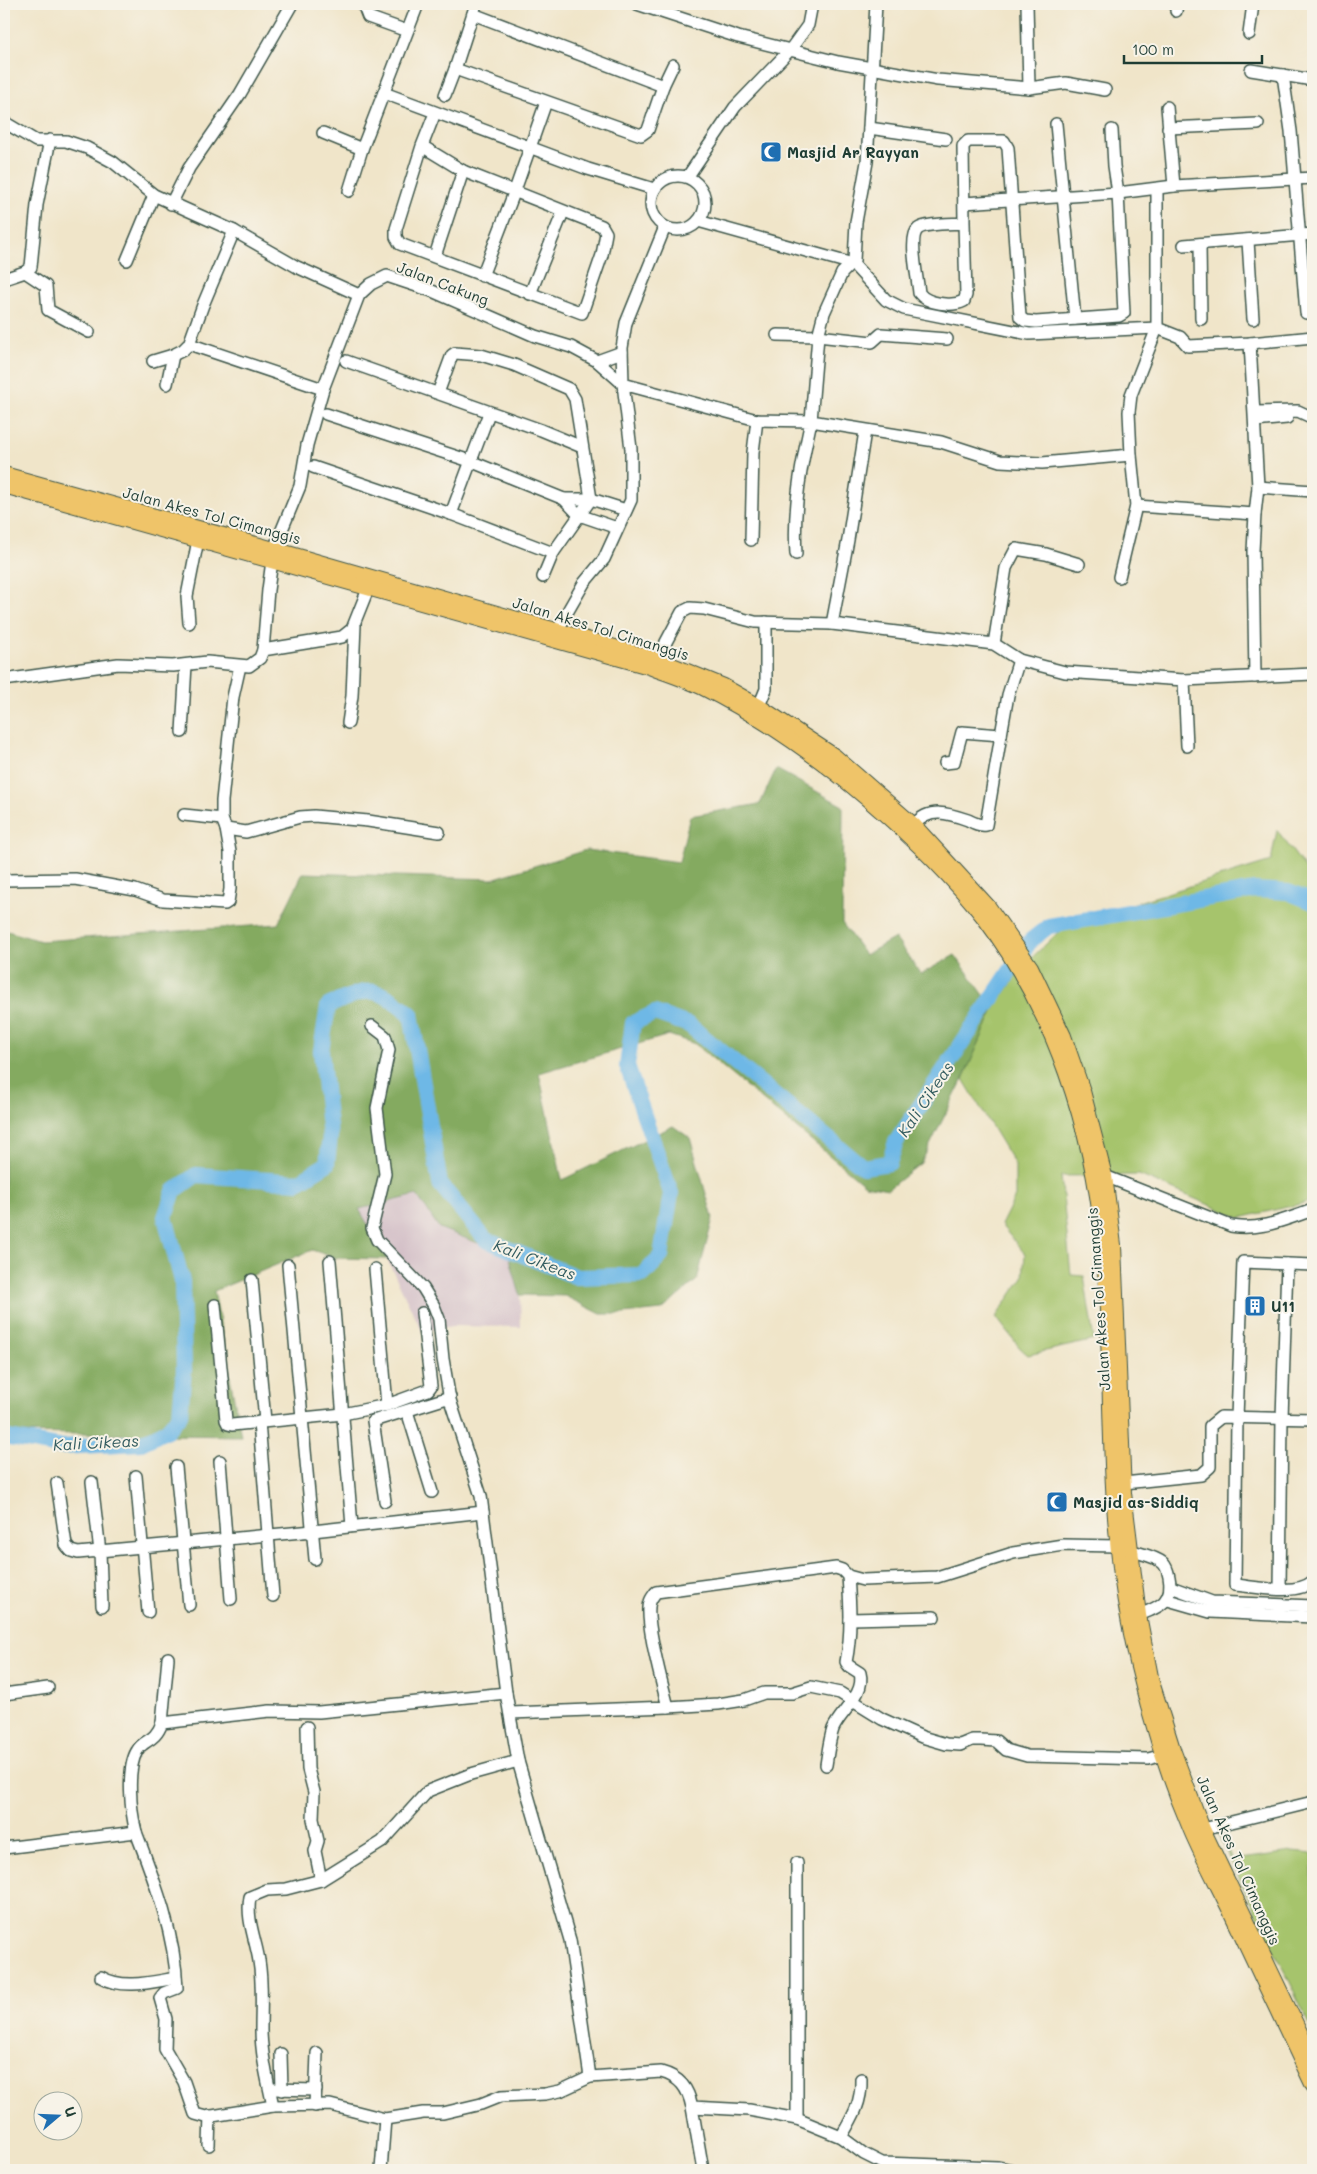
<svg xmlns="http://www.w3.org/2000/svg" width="1317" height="2174" viewBox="0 0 1317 2174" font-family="Mali,sans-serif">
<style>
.industrial{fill:#d2bdc6}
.green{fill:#a6c46c;stroke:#628050}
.forest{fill:#84aa60;stroke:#52744a}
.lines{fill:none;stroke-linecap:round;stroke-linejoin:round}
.river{stroke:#6eb8e6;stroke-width:16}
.minor-casing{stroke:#3e564a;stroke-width:14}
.major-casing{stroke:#3e564a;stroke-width:16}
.minor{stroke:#fff;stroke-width:11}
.major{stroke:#efc469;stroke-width:14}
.labels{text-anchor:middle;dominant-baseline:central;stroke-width:4;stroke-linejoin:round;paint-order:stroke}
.poi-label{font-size:15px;font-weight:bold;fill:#1f3d34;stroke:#f7f3e8;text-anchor:start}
.street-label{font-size:15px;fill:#1f3d34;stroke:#f7f3e8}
.water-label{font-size:16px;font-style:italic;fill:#335c60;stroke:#f7f3e8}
</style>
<rect width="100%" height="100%" fill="#f7f3e8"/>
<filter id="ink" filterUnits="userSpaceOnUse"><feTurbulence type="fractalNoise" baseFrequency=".02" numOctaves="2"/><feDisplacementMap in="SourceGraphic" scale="10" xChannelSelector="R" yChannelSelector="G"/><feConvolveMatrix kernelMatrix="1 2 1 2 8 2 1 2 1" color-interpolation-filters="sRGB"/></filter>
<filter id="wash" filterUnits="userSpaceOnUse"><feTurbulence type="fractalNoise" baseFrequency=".0096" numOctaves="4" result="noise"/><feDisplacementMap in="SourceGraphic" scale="20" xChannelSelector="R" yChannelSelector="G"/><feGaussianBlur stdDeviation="1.12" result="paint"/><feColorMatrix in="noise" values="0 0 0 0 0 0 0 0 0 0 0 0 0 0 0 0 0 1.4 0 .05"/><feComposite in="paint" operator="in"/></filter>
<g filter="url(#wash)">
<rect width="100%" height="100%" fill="#f0e5c9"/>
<polygon class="industrial" points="417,1195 439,1228 509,1255 520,1295 521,1327 453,1326 422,1331 387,1259 359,1209"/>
<g class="green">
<polygon points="1277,830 1313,879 1313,1201 1240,1218 1139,1175 1061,1176 1071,1275 1084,1276 1094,1340 1028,1355 1020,1348 996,1317 1023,1277 1025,1254 1001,1225 1015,1197 1015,1165 963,1079 994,1009 1023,966 1067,924 1271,861"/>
<polygon points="1214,1826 1233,1860 1292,1852 1313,1854 1313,2031"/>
</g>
<polygon class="forest" points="776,769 843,806 842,923 865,955 895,938 921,974 955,955 994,1009 963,1079 921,1163 888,1189 865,1185 695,1044 669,1035 539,1073 562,1180 673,1126 690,1138 713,1218 697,1280 662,1310 624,1314 601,1314 565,1296 520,1295 509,1255 439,1228 417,1195 359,1209 387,1259 336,1258 312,1250 214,1291 241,1436 4,1433 4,930 41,941 278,924 303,873 492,879 586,850 679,862 690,816 760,804"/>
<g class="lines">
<path class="river" d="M4,1437L59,1447L141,1443L167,1430L180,1415L184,1370L182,1281L165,1217L174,1191L196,1175L298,1182L327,1164L330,1136L321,1051L328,1006C371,987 373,984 411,1014L440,1184L486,1240L577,1277L643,1275L661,1256L671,1193L627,1066L633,1023L655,1013L689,1025L863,1167L889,1163L896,1142L1031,940L1049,926L1255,890L1288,892L1313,902"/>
</g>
</g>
<g filter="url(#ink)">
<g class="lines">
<g class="minor-casing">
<g id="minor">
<polyline points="363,4 368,17 407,31"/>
<polyline points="637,4 738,37 838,62 938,80 1029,88 1066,83 1105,90"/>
<polyline points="876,4 867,162 856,222 854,261 842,273 824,313 818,336 811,421 941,442 1000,461 1042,463 1131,455 1136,506 1119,577"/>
<polyline points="1027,4 1029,88"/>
<polyline points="1176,11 1177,4"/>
<polyline points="473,14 663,86"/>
<polyline points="1249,34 1253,4"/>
<polyline points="455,69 641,135 648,130 663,86 673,65"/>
<polyline points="1251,70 1313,80"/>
<polyline points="1283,75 1291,131 1306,313"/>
<polyline points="384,93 588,169 654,189"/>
<polyline points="445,95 455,69 476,4"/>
<polyline points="1167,107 1174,186"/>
<path d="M4,122L36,141H66L87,148L113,162L154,195L234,231L297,267L359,295L371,284L387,276L432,291L535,336L571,347L597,361L623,384L757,420L811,421C801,466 793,508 796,554"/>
<polyline points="1056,124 1075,319"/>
<polyline points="869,128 946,139"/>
<polyline points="1168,128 1258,124"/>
<polyline points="323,133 362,149"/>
<polyline points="422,146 463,171 602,226 606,233 602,255 582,313 400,244 396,237 396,229 422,146 433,118"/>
<polyline points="688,176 735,107 790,50 808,25 812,4"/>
<circle cx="678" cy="203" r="27"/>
<polyline points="349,191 362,149 418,4"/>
<polyline points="964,203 1118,193 1174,186 1313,178"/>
<polyline points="171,204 189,168 240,94 292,4"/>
<polyline points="698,221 853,264 886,300 904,309 1029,334 1157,328 1180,337 1188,346 1250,343 1313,337"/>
<path d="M964,223L966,295L964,301C952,307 927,304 919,293C918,280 908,237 918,229C925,223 954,224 964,223L963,146L968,141H1004L1008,148L1020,317L1025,321L1036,322L1119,316L1124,313L1118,193L1114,166L1112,130"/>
<polyline points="1248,241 1253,319"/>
<polyline points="1200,244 1201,319"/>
<polyline points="1184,245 1313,234"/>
<polyline points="435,256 463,171"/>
<polyline points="127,260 154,195"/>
<polyline points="25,272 46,286 48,310 89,332"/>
<polyline points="482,276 514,193 546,102"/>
<polyline points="4,279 25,272 31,267 37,205 50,140"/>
<polyline points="530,294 563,212"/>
<polyline points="777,335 818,336 872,342 881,334 947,339"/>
<polyline points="1250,343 1258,487 1255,514 1253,551 1255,677"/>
<polyline points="189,344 323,389"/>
<polyline points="153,361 173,355 183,350 189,344 203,305 234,231"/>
<polyline points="346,361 541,430 582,447"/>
<polyline points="597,361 622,352"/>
<polyline points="167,384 173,355"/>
<polyline points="438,393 452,355 455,353 481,355 514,365 569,389 575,399 591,499 553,553 543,577"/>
<polyline points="1255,412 1298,411 1313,418"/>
<polyline points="326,414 470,461 564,499 591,499 626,510"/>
<polyline points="1255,421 1287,418"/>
<polyline points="1131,455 1129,412 1131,395 1157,328 1157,190"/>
<polyline points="313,467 451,514 553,553"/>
<polyline points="1258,487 1313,491"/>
<polyline points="564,499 579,515 617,528"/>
<polyline points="1136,506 1255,514"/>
<polyline points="451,514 489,413"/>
<polyline points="751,540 753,452 757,420"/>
<polyline points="274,549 300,486 307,445 323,389 359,295"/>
<polyline points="189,623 187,596 198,540"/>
<polyline points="832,624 848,540 865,431"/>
<polyline points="558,631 565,616 584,583 604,559 631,500 631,449 623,384 622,348 626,323 665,227"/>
<polyline points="994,644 1006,568 1016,549 1046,554 1079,564"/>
<polyline points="263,650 342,637 352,629 368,589"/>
<polyline points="660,660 666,642 682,612 690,608 704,609 755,622 832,624 994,644 1019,660 1065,672 1184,680 1313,674"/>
<polyline points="4,680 118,664 173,666 207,662 249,666 260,658 263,650 268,590 272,561"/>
<polyline points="1184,680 1187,746"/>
<polyline points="759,706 766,689 766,622"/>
<polyline points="348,723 352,696 355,625"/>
<polyline points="182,732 186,665"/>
<polyline points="945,763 954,762 962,732 1001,735 1008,695 1019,660"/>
<polyline points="184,815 222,819"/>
<path d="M914,825C929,807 948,813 968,820C974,823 980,826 986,825L1001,735"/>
<polyline points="226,829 246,832 300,817 314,816 368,821 439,832"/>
<polyline points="4,880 75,879 135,890 163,900 225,904 228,902 230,889 230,852 226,829 222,819 222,801 233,697 240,666"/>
<path d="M372,1026L385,1036L389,1050L377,1108L385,1174L372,1228L377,1240L423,1288L434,1306L439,1319L443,1359L450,1400L481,1496L506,1693L518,1761L570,1940L590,2077L661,2072C680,2077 688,2088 692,2107L749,2110L797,2119L841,2137L864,2154L882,2163L998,2167L1013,2170"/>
<path d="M1105,1176L1231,1226C1261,1231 1286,1219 1313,1210"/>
<polyline points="330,1261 352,1526"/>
<polyline points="288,1265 315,1559"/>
<path d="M1313,1265L1243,1262L1237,1417L1235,1585C1257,1587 1297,1596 1313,1581"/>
<polyline points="375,1269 387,1405"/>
<polyline points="252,1280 265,1421"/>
<polyline points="215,1305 226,1420 228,1424 232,1425 343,1414 387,1405 428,1390 431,1386 422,1313"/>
<polyline points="407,1411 432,1492"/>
<polyline points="259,1422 273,1596"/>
<polyline points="220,1461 231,1599"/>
<polyline points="176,1467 189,1605"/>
<polyline points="136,1476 148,1612"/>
<polyline points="92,1482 100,1552 102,1606"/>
<polyline points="57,1483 66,1545 71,1551 78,1553 313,1531 483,1512"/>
<polyline points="1124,1483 1201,1475 1210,1467 1210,1426 1221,1417 1313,1419"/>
<polyline points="385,1501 373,1421 450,1397"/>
<path d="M1130,1550C1140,1554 1155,1556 1163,1563C1167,1567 1168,1572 1169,1577C1174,1602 1159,1607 1139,1615"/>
<polyline points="1171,1587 1212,1602 1313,1606"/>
<polyline points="1280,1589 1282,1418 1287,1264"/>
<polyline points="1168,1600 1210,1612 1313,1617"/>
<polyline points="850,1619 934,1617"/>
<polyline points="4,1694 48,1688"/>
<polyline points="668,1707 718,1704 744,1700 764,1693 792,1693 811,1687 840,1693 882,1719 922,1737 946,1744 960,1745 972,1740 981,1740 996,1741 1006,1750 1027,1756 1148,1759 1163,1755"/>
<path d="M511,1713L668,1707C663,1687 644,1619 650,1602C651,1598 654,1595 656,1592L836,1568L842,1570L848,1576L863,1580L937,1577L1013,1553L1063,1545L1118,1546"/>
<polyline points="162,1723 168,1658"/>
<polyline points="307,1727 308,1769 314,1792 313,1819 318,1841 315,1851 321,1880"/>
<path d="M826,1765C828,1753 829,1741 833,1729C840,1712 866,1694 860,1673L849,1666L846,1662C852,1633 850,1604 848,1576"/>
<polyline points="1203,1829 1313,1802"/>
<path d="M136,1832C155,1882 175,1934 177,1988L164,1993L160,1998L166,2019L165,2049L184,2082L195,2114L206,2117L273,2106L330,2105L385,2119L423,2113H443L481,2104L501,2096L545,2094L560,2091L590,2077"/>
<path d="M4,1848L136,1832C131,1813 126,1769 137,1751C144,1738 154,1744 162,1723L270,1711L319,1712L506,1693"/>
<path d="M101,1977C123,1990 152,1982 176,1978"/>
<polyline points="281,2054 282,2090"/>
<polyline points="274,2089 316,2090"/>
<path d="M273,2106C268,2082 261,2055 261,2030C261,2007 263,1985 259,1961C256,1940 246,1920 250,1897L267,1890L286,1889L321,1880L382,1842L428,1791L471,1774L518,1761"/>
<polyline points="315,2106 317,2053"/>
<polyline points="692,2107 703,2170"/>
<polyline points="797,2119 797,1863"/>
<path d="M841,2137C853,2117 862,2102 861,2079"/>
<polyline points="209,2145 210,2116"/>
<polyline points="381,2170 385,2119"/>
</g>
</g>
<g class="major-casing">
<g id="major">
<polyline points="4,474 274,549 660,660 724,686 759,706 835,756 914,825 989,907 1031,967 1064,1036 1083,1091 1105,1176 1114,1245 1124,1493 1139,1615 1152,1682 1174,1752 1203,1829 1313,2059"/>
<path d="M4,486L649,667C667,674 686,680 703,688C763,718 817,756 868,800C910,836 950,874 984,918C1054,1011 1092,1128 1103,1243C1114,1369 1104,1498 1129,1624C1142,1694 1163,1765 1191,1831C1203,1859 1218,1886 1231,1913C1258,1971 1286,2028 1313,2086"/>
</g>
</g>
<use href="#minor" class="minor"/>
<use href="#major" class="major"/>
</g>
</g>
<defs>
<g id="mosque-square" transform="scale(1.125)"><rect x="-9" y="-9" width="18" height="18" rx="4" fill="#1f6fb2" stroke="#f7f3e8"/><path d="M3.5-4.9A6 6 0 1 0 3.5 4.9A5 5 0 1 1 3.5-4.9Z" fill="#fff"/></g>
<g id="building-square" transform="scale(1.125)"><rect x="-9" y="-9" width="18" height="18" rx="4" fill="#1f6fb2" stroke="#f7f3e8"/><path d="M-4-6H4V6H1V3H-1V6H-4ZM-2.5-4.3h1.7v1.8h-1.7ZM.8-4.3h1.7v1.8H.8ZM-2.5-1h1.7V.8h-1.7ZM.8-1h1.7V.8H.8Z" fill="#fff"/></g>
</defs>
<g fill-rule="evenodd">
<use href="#mosque-square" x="771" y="152"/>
<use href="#building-square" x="1255" y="1306"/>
<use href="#mosque-square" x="1057" y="1502"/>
</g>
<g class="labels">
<g class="poi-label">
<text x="787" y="152">Masjid Ar Rayyan</text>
<text x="1271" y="1306">U11</text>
<text x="1073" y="1502">Masjid as-Siddiq</text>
</g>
<g class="street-label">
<text transform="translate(443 283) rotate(21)">Jalan Cakung</text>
<text transform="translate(212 515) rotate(15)">Jalan Akes Tol Cimanggis</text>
<text transform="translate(601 628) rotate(17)">Jalan Akes Tol Cimanggis</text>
<text transform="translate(1098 1299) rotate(-94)">Jalan Akes Tol Cimanggis</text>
<text transform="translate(1239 1860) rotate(66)">Jalan Akes Tol Cimanggis</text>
</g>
<g class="water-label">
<text transform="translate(925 1099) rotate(-56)">Kali Cikeas</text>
<text transform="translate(535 1259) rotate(21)">Kali Cikeas</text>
<text transform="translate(96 1442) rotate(-3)">Kali Cikeas</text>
</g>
</g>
<rect width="1317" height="2174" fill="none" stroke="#f7f3e8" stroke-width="20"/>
<g transform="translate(58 2116) rotate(71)"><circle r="24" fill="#f7f3e8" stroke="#a1aaa0"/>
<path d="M0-4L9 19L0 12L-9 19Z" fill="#1f6fb2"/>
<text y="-8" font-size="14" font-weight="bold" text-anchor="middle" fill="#1f3d34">U</text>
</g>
<path d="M1124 55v8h138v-8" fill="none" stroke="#1f3d34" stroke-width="2.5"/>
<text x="1132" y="55" font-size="15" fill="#1f3d34" stroke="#f7f3e8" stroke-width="4" paint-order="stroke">100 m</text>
</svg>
